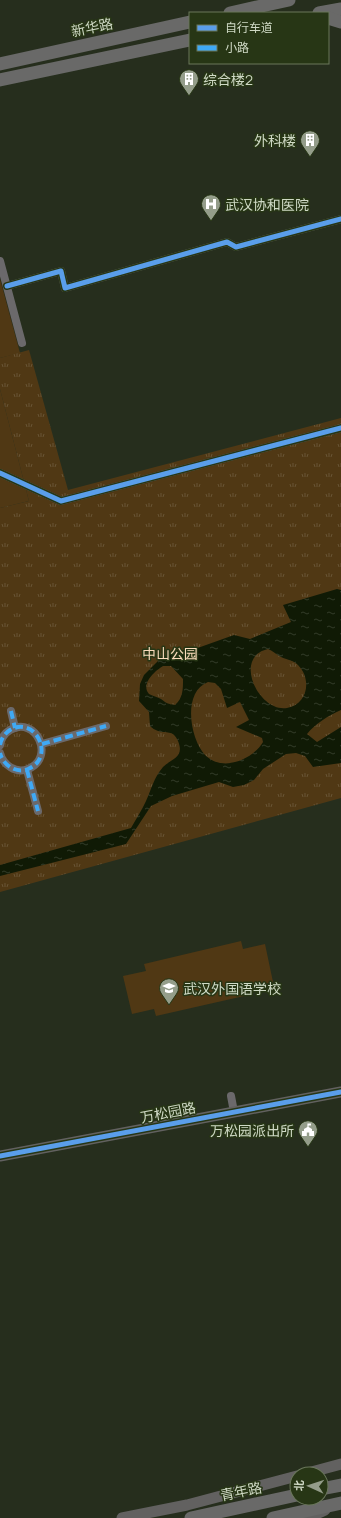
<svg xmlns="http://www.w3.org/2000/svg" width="341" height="1518" viewBox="0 0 341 1518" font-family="Manrope,'Noto Sans SC',sans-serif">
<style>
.green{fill:#503814}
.park{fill:url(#park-tufts)}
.water{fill:url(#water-ripples);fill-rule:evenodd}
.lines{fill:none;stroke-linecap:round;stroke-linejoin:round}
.street{stroke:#6b696b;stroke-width:8}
.secondary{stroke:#626160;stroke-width:11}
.primary{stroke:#696968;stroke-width:13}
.quiet{stroke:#3fa9f5;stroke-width:4;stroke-dasharray:8 4;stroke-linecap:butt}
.cycleway-casing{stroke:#273615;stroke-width:8}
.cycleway{stroke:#5a9eea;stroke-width:5}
.labels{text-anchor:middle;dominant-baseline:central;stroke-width:3;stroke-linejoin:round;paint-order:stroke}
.street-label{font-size:14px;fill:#cfd9c5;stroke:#273615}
.poi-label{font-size:14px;fill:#cfd9c5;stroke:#273615;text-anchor:start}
.park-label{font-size:14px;fill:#fadcbb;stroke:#273615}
</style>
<defs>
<pattern id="park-tufts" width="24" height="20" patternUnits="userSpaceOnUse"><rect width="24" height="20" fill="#503814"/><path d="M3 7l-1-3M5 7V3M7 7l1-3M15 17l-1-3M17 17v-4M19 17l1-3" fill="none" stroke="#685435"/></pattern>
<pattern id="water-ripples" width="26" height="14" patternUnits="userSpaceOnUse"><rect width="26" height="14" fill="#101a05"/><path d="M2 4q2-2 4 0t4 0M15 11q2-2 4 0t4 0" fill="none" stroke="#323b28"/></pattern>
</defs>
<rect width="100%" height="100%" fill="#262e1d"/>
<g class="green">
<polygon points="0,279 20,353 0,358"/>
<polygon points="0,389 29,501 0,508"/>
<polygon points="241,941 243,949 265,944 273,982 252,987 253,994 156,1016 154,1009 132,1014 123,976 146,971 144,964"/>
</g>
<polygon class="park" points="29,350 68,490 341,418 341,798 0,892 0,508 29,501 0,389 0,358"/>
<path class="water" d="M337,589L341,590V710C328,716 316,723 307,734L317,742L341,727V763L313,767L305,756L296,753L286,754L263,769L254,780L244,785L233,787L219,782L172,796L151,806L126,844L0,876V865L131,828C136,819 142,810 146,801C151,790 154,777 163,767C171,759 185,758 178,741C173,729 166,734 158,731C155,730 152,728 150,726L149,712L139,701L140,684L144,675L161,658L177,650H192L234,635L250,639L291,622L283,605ZM268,649C273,651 277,655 281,657C287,660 293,660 298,665C312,679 308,704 287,708C259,713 232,657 268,649ZM163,666H171L183,679C183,689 183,698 175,705C168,704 166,703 161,699C158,697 152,696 149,694C140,684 156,670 163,666ZM208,682L215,683L221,689L227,708L240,702L249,720L236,727L262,738L263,742C253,759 223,773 205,755C190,739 182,692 208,682Z"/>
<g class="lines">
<g class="street">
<polyline points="0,261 22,343"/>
<polyline points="7,286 61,271 65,288 227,242 236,247 341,219"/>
<polyline points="0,473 61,501 341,428"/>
<polyline points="11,711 15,728"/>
<polyline points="42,744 106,726"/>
<path d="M0,745C1,739 5,733 10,730C36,715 56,758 28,769C16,774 3,765 0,753"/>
<polyline points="27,770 38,811"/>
<polyline points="231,1096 234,1112"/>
</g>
<g class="secondary">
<polyline points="0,1156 341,1092"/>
<polyline points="304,1474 341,1464"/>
<polyline points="122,1518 187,1505 297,1476"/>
<polyline points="308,1518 325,1510"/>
</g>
<g class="primary">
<polyline points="230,13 289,0"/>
<polyline points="319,13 341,9"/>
<polyline points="328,18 341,22"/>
<polyline points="0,64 190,22"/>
<polyline points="0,80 190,40"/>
<polyline points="321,1489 341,1485"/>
<polyline points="191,1518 297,1495"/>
<polyline points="273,1518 341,1503"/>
</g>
<g class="quiet">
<polyline points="11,711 15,728"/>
<polyline points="42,744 106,726"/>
<path d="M0,745C1,739 5,733 10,730C36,715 56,758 28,769C16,774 3,765 0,753"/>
<polyline points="27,770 38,811"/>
</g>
<g class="cycleway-casing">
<g id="cycleway">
<polyline points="7,286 61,271 65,288 227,242 236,247 341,219"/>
<polyline points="0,473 61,501 341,428"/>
<polyline points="0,1156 341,1092"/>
</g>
</g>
<use href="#cycleway" class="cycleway"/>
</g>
<defs>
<g id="building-pin" transform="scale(1)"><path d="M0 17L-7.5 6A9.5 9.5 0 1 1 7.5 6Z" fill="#949d8a" stroke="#273615"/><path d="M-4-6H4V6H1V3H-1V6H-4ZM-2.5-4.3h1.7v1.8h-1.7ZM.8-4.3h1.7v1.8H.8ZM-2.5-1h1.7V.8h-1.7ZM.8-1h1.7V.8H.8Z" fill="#fff"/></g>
<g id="hospital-pin" transform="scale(1)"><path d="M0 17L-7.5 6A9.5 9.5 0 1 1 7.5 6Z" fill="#949d8a" stroke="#273615"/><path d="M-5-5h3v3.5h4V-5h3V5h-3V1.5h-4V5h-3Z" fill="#fff"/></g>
<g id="school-pin" transform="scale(1)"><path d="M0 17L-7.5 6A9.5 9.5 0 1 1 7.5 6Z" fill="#949d8a" stroke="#273615"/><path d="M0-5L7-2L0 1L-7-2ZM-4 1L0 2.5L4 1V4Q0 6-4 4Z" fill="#fff"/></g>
<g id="civic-pin" transform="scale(1)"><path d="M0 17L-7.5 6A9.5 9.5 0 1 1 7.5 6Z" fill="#949d8a" stroke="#273615"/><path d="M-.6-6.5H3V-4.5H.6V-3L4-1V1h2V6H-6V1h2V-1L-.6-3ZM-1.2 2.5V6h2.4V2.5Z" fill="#fff"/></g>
</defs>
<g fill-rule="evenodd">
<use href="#building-pin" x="189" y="79"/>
<use href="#building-pin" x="310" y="140"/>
<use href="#hospital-pin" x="211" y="204"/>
<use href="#school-pin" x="169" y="988"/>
<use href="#civic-pin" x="308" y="1130"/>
</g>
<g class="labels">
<g class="street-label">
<text transform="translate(92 27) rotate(-12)">新华路</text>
<text transform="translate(168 1112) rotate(-11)">万松园路</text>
<text transform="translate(241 1491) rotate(-12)">青年路</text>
</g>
<g class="poi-label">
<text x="203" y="79">综合楼2</text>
<text x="296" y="140" text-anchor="end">外科楼</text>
<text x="225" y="204">武汉协和医院</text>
<text x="183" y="988">武汉外国语学校</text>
<text x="294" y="1130" text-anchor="end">万松园派出所</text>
</g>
<g class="park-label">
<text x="170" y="653">中山公园</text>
</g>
</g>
<rect x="189" y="12" width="140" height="52" fill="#273615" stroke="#6a775b"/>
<rect x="197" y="25" width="20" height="6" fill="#5a9eea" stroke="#6a775b"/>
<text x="225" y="32" font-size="12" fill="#cfd9c5">自行车道</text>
<rect x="197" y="45" width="20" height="6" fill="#3fa9f5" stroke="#6a775b"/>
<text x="225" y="52" font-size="12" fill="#cfd9c5">小路</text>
<g transform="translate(309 1486) rotate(273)"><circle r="19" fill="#273615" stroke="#6a775b"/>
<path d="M0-3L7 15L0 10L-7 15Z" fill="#949d8a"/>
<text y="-6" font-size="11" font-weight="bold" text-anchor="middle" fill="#cfd9c5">北</text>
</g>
</svg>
